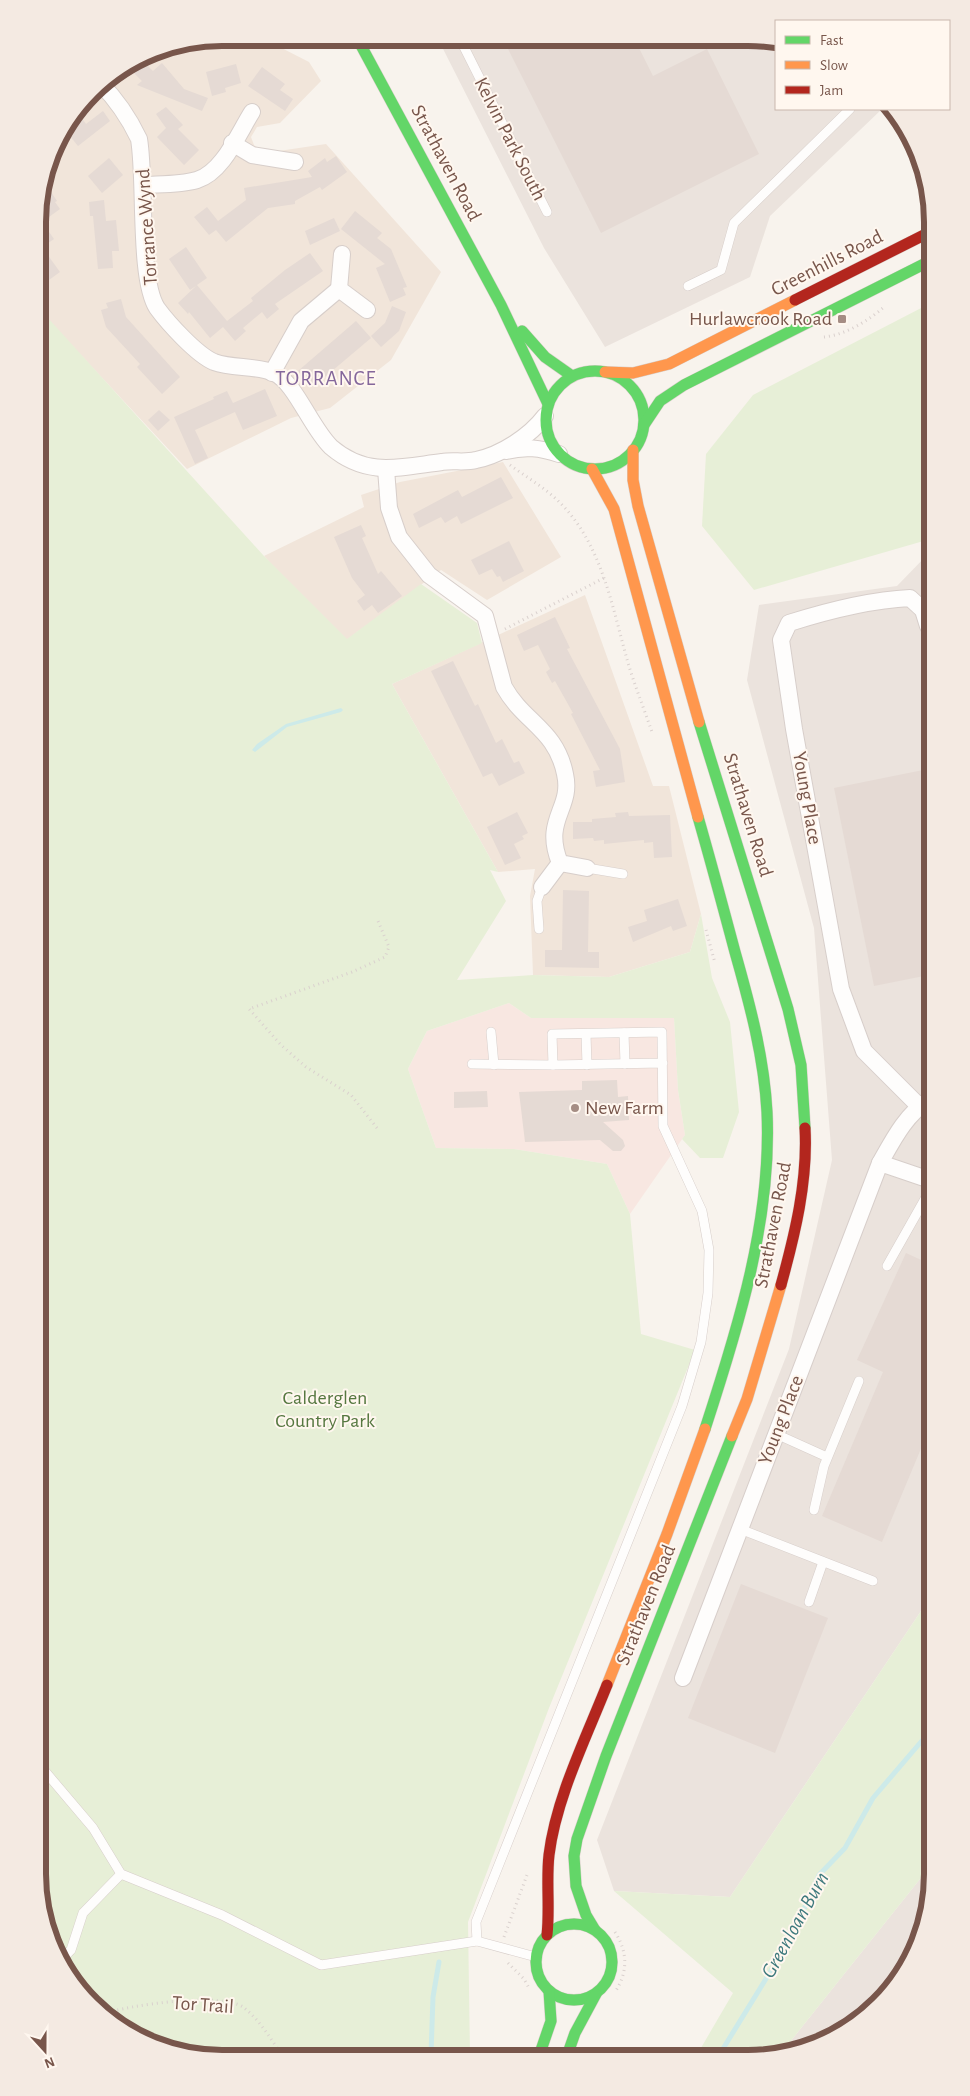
<svg xmlns="http://www.w3.org/2000/svg" width="970" height="2096" viewBox="0 0 970 2096" font-family="'Alegreya Sans',sans-serif">
<style>
.residential{fill:#f1e5da}
.commercial{fill:#f8e7e1}
.industrial{fill:#ebe3dd}
.green{fill:#e7efd7}
.water{fill:#cdeae9}
.lines{fill:none;stroke-linecap:round;stroke-linejoin:round}
.stream{stroke:#cdeae9;stroke-width:5}
.building{fill:#e5dad4}
.lane-casing{stroke:#d7ceca;stroke-width:10}
.street-casing{stroke:#d7ceca;stroke-width:18}
.fast-casing{stroke:#d8cec9;stroke-width:12}
.slow-casing{stroke:#d8cec9;stroke-width:12}
.jam-casing{stroke:#d8cec9;stroke-width:12}
.path{stroke:#dad1ce;stroke-width:3;stroke-dasharray:1 4;stroke-linecap:butt}
.lane{stroke:#fefdfc;stroke-width:9}
.street{stroke:#fefdfc;stroke-width:16}
.fast{stroke:#63d668;stroke-width:11}
.slow{stroke:#ff974d;stroke-width:11}
.jam{stroke:#b3261e;stroke-width:11}
.poi-dot{fill:#a58d84;stroke:#fff7ef;stroke-width:2}
.labels{text-anchor:middle;dominant-baseline:central;stroke-width:4;stroke-linejoin:round;paint-order:stroke}
.street-label{font-size:20px;fill:#78564b;stroke:#fff7ef}
.poi-label{font-size:20px;fill:#78564b;stroke:#fff7ef;text-anchor:end}
.park-label{font-size:20px;fill:#567840;stroke:#fff7ef}
.neighbourhood-label{font-size:21px;letter-spacing:1px;fill:#84679b;stroke:#fff7ef}
.water-label{font-size:21px;font-style:italic;fill:#3e797d;stroke:#fff7ef}
.rim{fill:none;stroke:#78564b;stroke-width:6}
</style>
<rect width="100%" height="100%" fill="#f8f3ed"/>
<g class="residential">
<polygon points="222,38 264,39 309,62 321,81 280,123 257,127 251,137 254,145 265,153 326,144 441,272 391,360 330,408 291,418 187,469 38,309 38,209 57,140 100,83 151,51"/>
<polygon points="503,462 561,557 487,600 441,570 341,644 264,556 364,507 361,495 400,482"/>
<polygon points="585,595 653,786 669,786 701,914 690,952 609,977 533,975 530,896 535,869 498,872 392,684"/>
</g>
<polygon class="commercial" points="509,1003 531,1018 674,1018 678,1090 685,1135 630,1214 607,1164 514,1149 436,1148 408,1069 427,1031"/>
<g class="industrial">
<polygon points="438,39 776,41 776,109 882,109 770,216 750,277 605,347 544,248"/>
<polygon points="927,555 931,1596 730,1897 614,1891 597,1840 789,1349 832,1160 814,928 747,680 759,605 897,586"/>
<polygon points="932,1864 932,1887 919,1944 894,1987 851,2027 796,2052 782,2052"/>
</g>
<g class="green">
<polygon points="927,305 927,540 754,590 702,526 706,454 753,395"/>
<polygon points="38,307 264,556 347,639 421,584 477,623 482,643 392,684 498,872 490,870 506,901 457,980 533,975 609,977 690,952 701,914 712,978 730,1022 739,1112 723,1158 700,1158 682,1139 685,1135 678,1090 674,1018 531,1018 509,1003 427,1031 408,1069 436,1148 514,1149 607,1164 630,1214 641,1334 695,1350 549,1708 468,1922 470,2054 186,2055 140,2039 100,2013 68,1976 44,1922"/>
<polygon points="931,1596 932,1864 782,2052 698,2053 733,1993 614,1891 730,1897"/>
</g>
<polygon class="water" points="341,708 343,710 341,712 287,727 255,752 252,750 257,744 286,724"/>
<g class="lines">
<g class="stream">
<polyline points="721,2052 791,1938 819,1875 845,1848 873,1798 926,1736 932,1733"/>
<polyline points="431,2054 433,1997 439,1962"/>
</g>
</g>
<g class="building">
<polygon points="503,39 635,40 653,76 707,49 759,154 601,233"/>
<polygon points="140,59 153,71 162,63 184,89 208,98 202,111 137,85 142,81 129,68"/>
<polygon points="236,64 241,83 225,88 226,92 212,96 206,72"/>
<polygon points="262,67 285,84 280,90 293,99 285,111 248,86"/>
<polygon points="166,107 183,125 178,129 199,150 184,165 157,137 166,128 156,114"/>
<polygon points="103,111 110,121 78,146 65,130 78,113 86,124"/>
<polygon points="336,156 347,172 322,190 320,187 295,201 295,204 268,208 226,242 216,230 209,235 194,217 207,207 218,221 246,200 244,188 312,177 308,171 325,158 327,162"/>
<polygon points="109,158 123,175 102,193 88,176"/>
<polygon points="45,183 57,201 55,202 60,209 42,222 54,239 38,250 38,209"/>
<polygon points="104,200 106,221 116,220 119,251 112,251 113,268 98,269 93,216 90,216 89,202"/>
<polygon points="355,211 382,233 377,238 391,249 407,287 403,288 406,295 390,302 376,268 385,264 341,229"/>
<polygon points="334,218 340,231 310,245 305,231"/>
<polygon points="186,247 207,278 197,285 227,321 253,301 251,298 285,270 310,253 323,271 275,304 279,309 267,319 262,312 243,328 246,331 235,341 223,327 210,338 189,312 188,314 178,303 196,286 190,290 169,259"/>
<polygon points="47,254 60,272 38,288 38,260"/>
<polygon points="121,299 126,317 180,377 162,394 137,367 140,364 106,327 101,310 108,308 106,303"/>
<polygon points="392,306 406,312 399,331 381,347 371,336 385,323"/>
<polygon points="356,321 371,338 313,387 298,371"/>
<polygon points="265,389 277,416 243,430 235,412 195,430 208,458 195,464 174,417 214,399 213,397 227,391 233,403"/>
<polygon points="159,410 170,420 158,431 148,420"/>
<polygon points="501,477 513,498 461,524 457,516 445,523 441,517 419,528 413,514 458,490 462,497"/>
<polygon points="361,525 366,536 362,538 378,574 381,571 402,596 378,613 372,605 364,611 357,601 365,595 352,578 334,537"/>
<polygon points="509,541 524,571 503,582 500,576 497,577 492,569 479,575 471,560"/>
<polygon points="555,617 570,648 567,649 620,749 625,782 596,787 593,771 600,770 571,714 573,713 555,681 552,683 546,672 550,669 538,645 524,651 517,635"/>
<polygon points="453,661 475,706 478,704 496,743 502,739 514,763 519,761 525,773 499,786 492,773 483,777 431,671"/>
<polygon points="928,769 929,975 874,986 834,788"/>
<polygon points="517,812 528,833 522,836 524,839 514,844 521,858 505,865 487,827"/>
<polygon points="628,812 629,816 670,815 672,857 654,858 653,842 644,843 644,840 604,844 604,840 594,841 593,838 573,839 573,822 592,822 592,819 616,817 615,813"/>
<polygon points="563,890 589,891 588,952 599,952 599,968 545,967 545,950 562,950"/>
<polygon points="678,899 687,926 673,931 671,926 633,942 628,927 647,921 644,910"/>
<polygon points="617,1080 618,1097 628,1096 629,1120 603,1122 623,1140 625,1146 621,1151 613,1151 600,1140 525,1142 519,1092 582,1090 582,1081"/>
<polygon points="487,1091 488,1107 454,1108 454,1092"/>
<polygon points="906,1253 930,1264 930,1427 882,1542 822,1516 883,1372 857,1360"/>
<polygon points="741,1584 828,1618 775,1753 688,1718"/>
</g>
<g class="lines">
<g class="lane-casing">
<g id="lane">
<polyline points="460,39 547,212"/>
<polyline points="688,286 721,270 734,223 850,109"/>
<polyline points="587,868 623,874"/>
<polyline points="539,929 537,901 542,887"/>
<polyline points="491,1032 494,1065"/>
<polyline points="624,1033 625,1064"/>
<polyline points="586,1034 587,1065"/>
<polyline points="472,1064 553,1065"/>
<polyline points="887,1266 930,1190"/>
<polyline points="776,1434 827,1457"/>
<polyline points="814,1510 824,1466 859,1381"/>
<polyline points="740,1529 873,1581"/>
<polyline points="809,1602 823,1562"/>
<polyline points="43,1769 93,1828 121,1874 222,1915 321,1965 477,1941 536,1957"/>
<polyline points="477,1941 476,1922 682,1406 701,1342 708,1293 709,1250 702,1211 663,1126 662,1032 552,1034 553,1065 663,1063"/>
<polyline points="61,1960 71,1950 83,1913 121,1874"/>
</g>
</g>
<g class="street-casing">
<g id="street">
<path d="M100,83C117,100 129,118 139,139C146,179 138,278 157,308C168,323 197,355 214,362C233,369 255,365 274,373C295,382 311,428 331,447C367,478 401,467 442,462C453,460 465,463 476,460C501,455 530,436 545,416"/>
<polyline points="232,143 252,155 295,162"/>
<path d="M143,185C161,184 180,185 197,180C223,172 238,134 252,112"/>
<polyline points="342,254 339,289 367,310"/>
<polyline points="272,373 301,321 339,289"/>
<path d="M506,451C526,446 540,448 559,454"/>
<path d="M386,469L389,508L399,537L429,575L485,616L504,687C524,723 556,729 565,774C573,809 542,819 560,863L587,868"/>
<polyline points="542,887 560,863"/>
<path d="M919,1106L864,1051L841,989L794,729L781,640L789,623C827,611 869,600 910,598L923,610L928,626"/>
<polyline points="880,1163 930,1180"/>
<path d="M683,1678L880,1163C893,1140 906,1114 929,1100"/>
</g>
</g>
<g class="fast-casing">
<g id="fast">
<polyline points="357,38 501,305 548,404"/>
<polyline points="522,331 545,357 572,376"/>
<circle cx="595" cy="420" r="49"/>
<polyline points="644,425 660,401 684,385 926,263"/>
<polyline points="699,722 788,1009 801,1065 805,1128"/>
<path d="M698,817C711,862 723,907 735,952C750,1005 764,1057 767,1112C772,1220 738,1328 705,1429"/>
<circle cx="574" cy="1962" r="38"/>
<polyline points="595,1930 586,1915 576,1886 574,1856 577,1839 606,1756 732,1436"/>
<polyline points="540,2053 551,2021 549,1991"/>
<polyline points="568,2053 575,2033 596,1994"/>
</g>
</g>
<g class="slow-casing">
<g id="slow">
<polyline points="605,372 633,373 669,364 795,300"/>
<polyline points="633,450 633,480 638,506 699,722"/>
<polyline points="592,469 614,509 698,817"/>
<polyline points="732,1436 747,1399 781,1285"/>
<polyline points="607,1685 667,1534 705,1429"/>
</g>
</g>
<g class="jam-casing">
<g id="jam">
<polyline points="795,300 926,234"/>
<path d="M781,1285C795,1234 808,1181 805,1128"/>
<path d="M547,1935C550,1908 546,1881 549,1855C556,1798 586,1738 607,1685"/>
</g>
</g>
<g class="path">
<path d="M824,337C845,335 868,321 884,307"/>
<path d="M510,465C529,479 549,490 565,508C603,550 613,610 628,663C635,686 644,709 652,732"/>
<polyline points="505,629 604,578"/>
<polyline points="706,930 715,963"/>
<polyline points="377,1128 351,1095 306,1067 281,1045 249,1009 352,972 385,957 389,947 378,921"/>
<path d="M615,1932C628,1952 628,1973 615,1992"/>
<polyline points="504,1937 527,1875"/>
<polyline points="508,1963 524,1979 529,1988"/>
<path d="M103,2014C128,2005 221,1992 243,2007C259,2019 270,2038 282,2055"/>
</g>
<use href="#lane" class="lane"/>
<use href="#street" class="street"/>
<use href="#fast" class="fast"/>
<use href="#slow" class="slow"/>
<use href="#jam" class="jam"/>
</g>
<g class="poi-dot">
<rect x="837" y="314" width="10" height="10" rx="2.5"/>
<circle cx="575" cy="1108" r="5"/>
</g>
<g class="labels">
<g class="street-label">
<text transform="translate(510 139) rotate(63)">Kelvin Park South</text>
<text transform="translate(446 163) rotate(62)">Strathaven Road</text>
<text transform="translate(147 227) rotate(-94)">Torrance Wynd</text>
<text transform="translate(827 263) rotate(-27)">Greenhills Road</text>
<text transform="translate(807 798) rotate(80)">Young Place</text>
<text transform="translate(748 815) rotate(73)">Strathaven Road</text>
<text transform="translate(773 1225) rotate(-79)">Strathaven Road</text>
<text transform="translate(781 1420) rotate(-69)">Young Place</text>
<text transform="translate(646 1605) rotate(-68)">Strathaven Road</text>
<text transform="translate(203 2005) rotate(4)">Tor Trail</text>
</g>
<g class="poi-label">
<text x="832" y="319">Hurlawcrook Road</text>
<text x="585" y="1108" text-anchor="start">New Farm</text>
</g>
<g class="park-label">
<text x="325" y="1398">Calderglen<tspan x="325" dy="23">Country Park</tspan></text>
</g>
<g class="neighbourhood-label">
<text x="326" y="378">TORRANCE</text>
</g>
<g class="water-label">
<text transform="translate(795 1925) rotate(-61)">Greenloan Burn</text>
</g>
</g>
<path d="M0 0H970V2096H0ZM222 46H748A176 176 0 0 1 924 222V1874A176 176 0 0 1 748 2050H222A176 176 0 0 1 46 1874V222A176 176 0 0 1 222 46Z" fill="#f4eae2" fill-rule="evenodd"/>
<path class="rim" d="M222 46H748A176 176 0 0 1 924 222V1874A176 176 0 0 1 748 2050H222A176 176 0 0 1 46 1874V222A176 176 0 0 1 222 46Z"/>
<rect x="775" y="20" width="175" height="90" fill="#fff7ef" stroke="#c9b7ad"/>
<rect x="785" y="36" width="25" height="8" fill="#63d668" stroke="#c9b7ad"/>
<text x="820" y="45" font-size="15" fill="#78564b">Fast</text>
<rect x="785" y="61" width="25" height="8" fill="#ff974d" stroke="#c9b7ad"/>
<text x="820" y="70" font-size="15" fill="#78564b">Slow</text>
<rect x="785" y="86" width="25" height="8" fill="#b3261e" stroke="#c9b7ad"/>
<text x="820" y="95" font-size="15" fill="#78564b">Jam</text>
<g transform="translate(45 2051) rotate(159)" stroke="#fff7ef" stroke-width="4" paint-order="stroke">
<path d="M0-4L9 19L0 12L-9 19Z" fill="#78564b"/>
<text y="-8" font-size="14" font-weight="bold" text-anchor="middle" fill="#78564b">N</text>
</g>
</svg>
